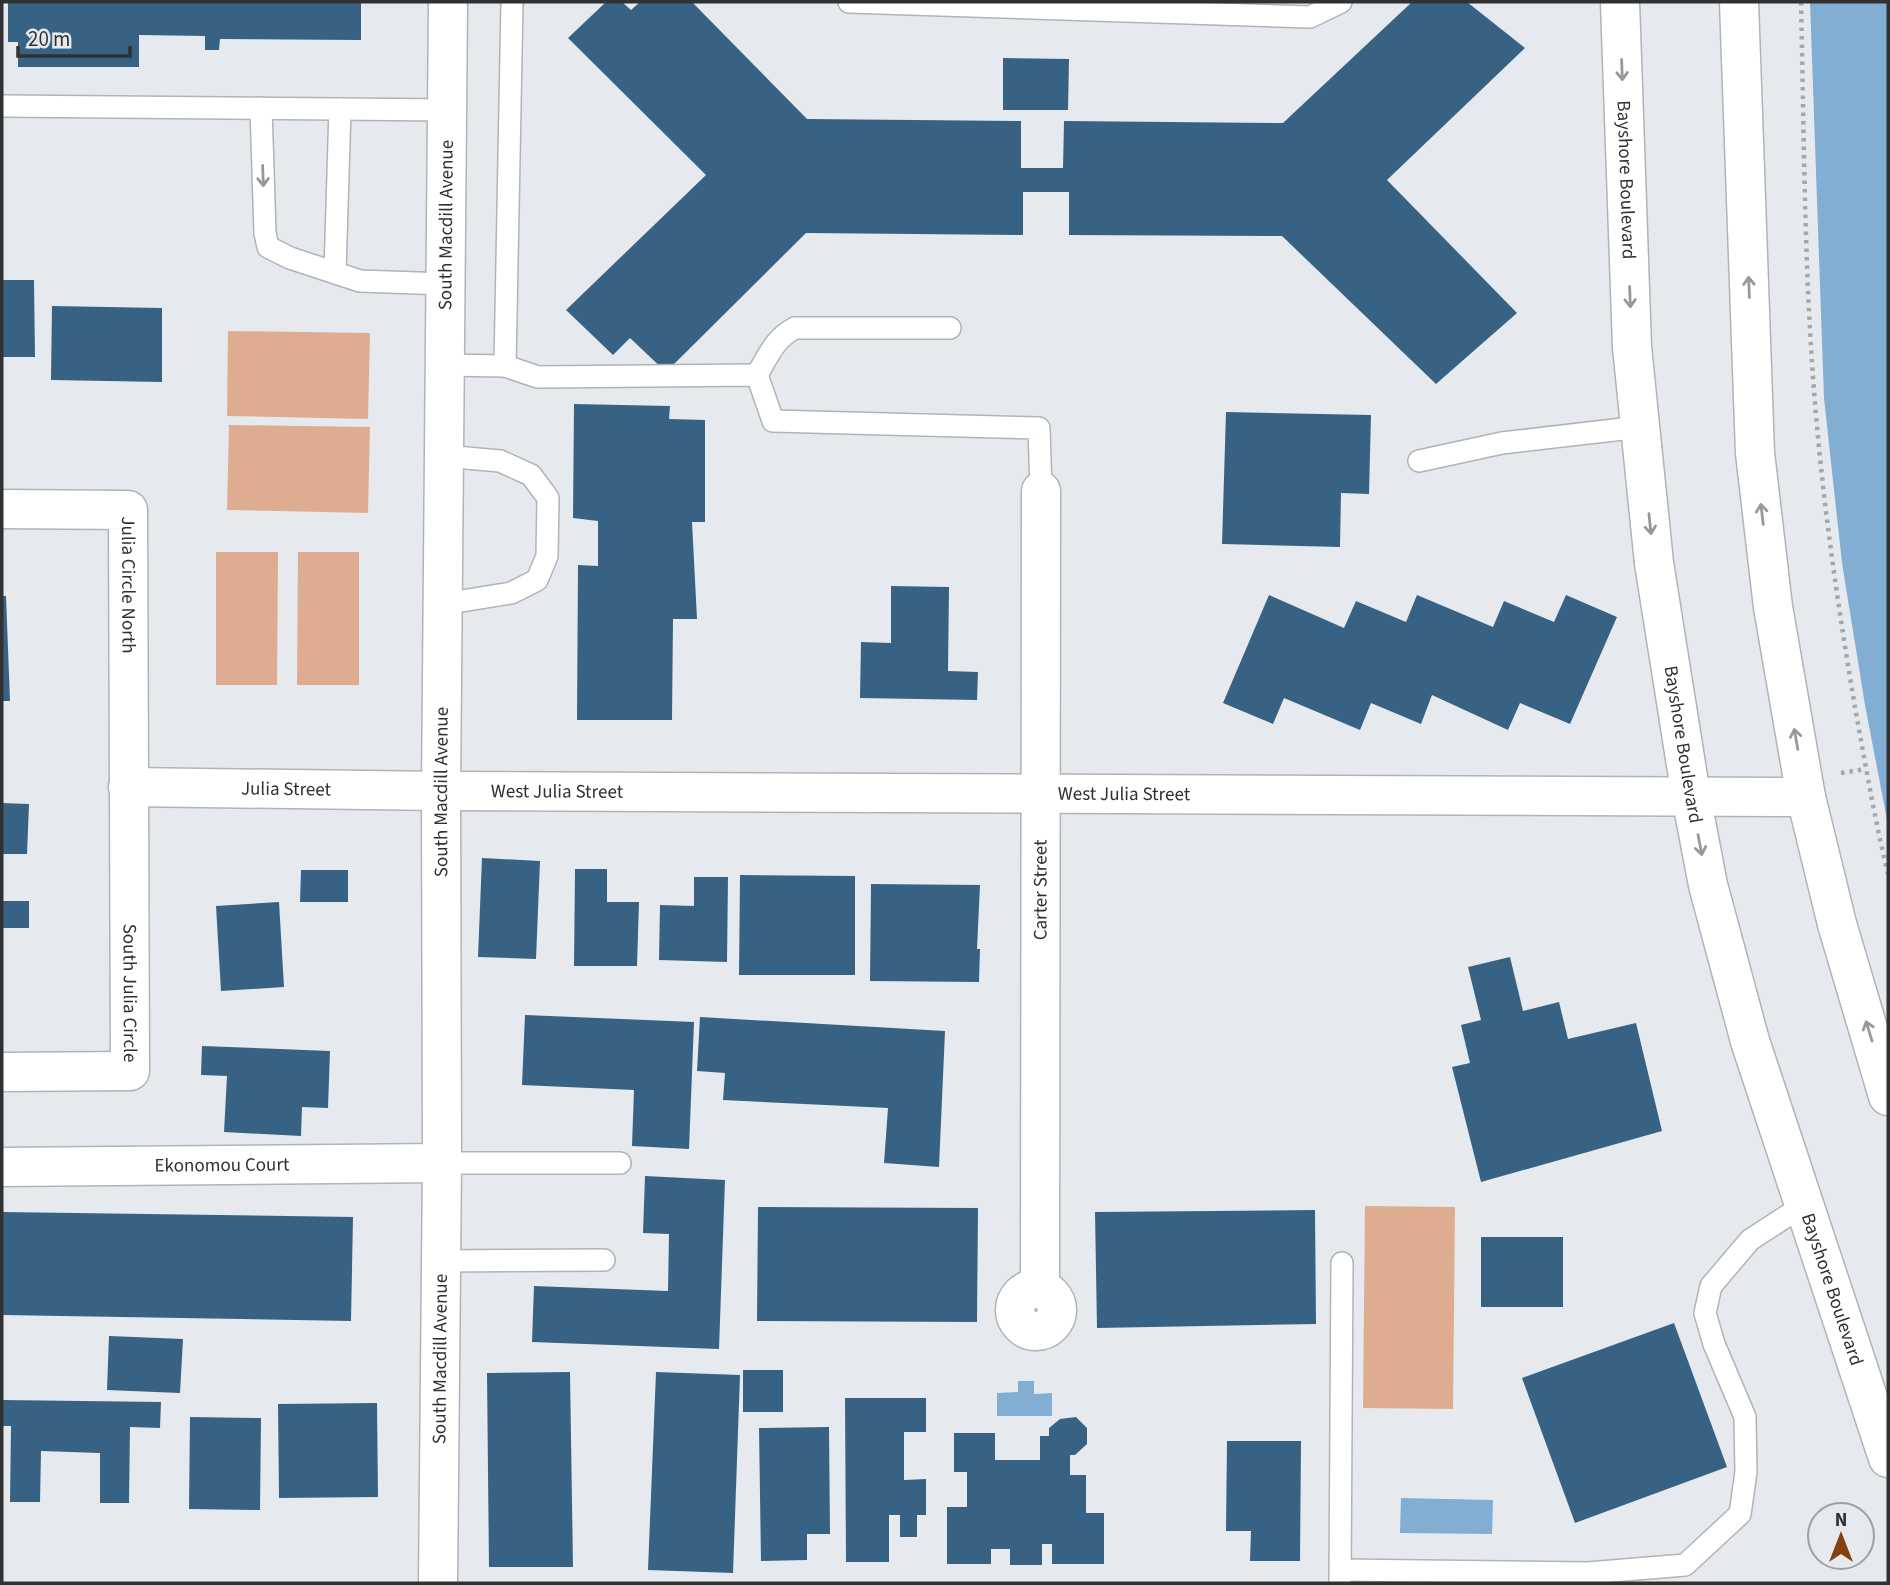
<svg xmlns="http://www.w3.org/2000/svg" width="1890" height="1585" viewBox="0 0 1890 1585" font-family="'Source Sans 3',sans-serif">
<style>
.green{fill:#dead91}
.water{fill:#82aed3}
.building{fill:#386283}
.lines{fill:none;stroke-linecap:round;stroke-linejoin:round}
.lane-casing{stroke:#b0b4b7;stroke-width:24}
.street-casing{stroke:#b0b4b7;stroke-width:41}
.secondary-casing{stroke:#b0b4b7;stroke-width:41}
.path{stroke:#a5a8ab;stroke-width:4.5;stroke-dasharray:3.5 5;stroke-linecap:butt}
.lane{stroke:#fff;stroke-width:21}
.street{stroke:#fff;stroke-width:38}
.secondary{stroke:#fff;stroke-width:38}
.oneway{stroke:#989899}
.labels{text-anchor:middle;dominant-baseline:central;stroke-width:7;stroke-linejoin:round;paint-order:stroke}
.street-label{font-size:19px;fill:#303133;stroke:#e6eaee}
</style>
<rect width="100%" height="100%" fill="#e6eaee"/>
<g class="green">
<polygon points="228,331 370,333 368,419 227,416"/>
<polygon points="229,425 370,427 368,513 227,510"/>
<polygon points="216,552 278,552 277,685 216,685"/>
<polygon points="298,552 359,552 359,685 297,685"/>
<polygon points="1365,1206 1455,1207 1453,1409 1363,1408"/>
</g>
<g class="water">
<polygon points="1810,2 1888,2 1888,825 1865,705 1842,563 1824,398"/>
<polygon points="1018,1381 1034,1381 1034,1394 1052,1393 1052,1416 997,1416 997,1393 1018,1392"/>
<polygon points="1401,1498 1493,1500 1492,1534 1400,1533"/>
</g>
<g class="building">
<polygon points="8,2 361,2 361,40 220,39 219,50 205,50 205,36 139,35 139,67 18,67 18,42 8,42"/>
<polygon points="606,2 622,2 631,10 640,2 692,2 807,119 1021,121 1021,168 1063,168 1064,121 1283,123 1412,2 1467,2 1525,48 1387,180 1517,313 1436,384 1282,236 1069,235 1069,192 1023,192 1023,235 806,233 666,372 630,338 613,355 566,310 706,175 568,38"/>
<polygon points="1003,58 1069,59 1068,110 1003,110"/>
<polygon points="2,280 34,280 35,357 2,357"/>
<polygon points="52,306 162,308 162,382 51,380"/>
<polygon points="574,404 670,406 669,419 705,420 705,522 692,522 697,619 673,619 672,720 577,720 578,565 598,566 598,521 573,518"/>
<polygon points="1226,412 1371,415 1369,494 1341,493 1340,547 1222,544"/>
<polygon points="891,586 949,587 948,671 978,672 977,700 860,698 861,642 891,643"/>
<polygon points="1269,595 1344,628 1356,601 1406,622 1417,595 1493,627 1504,601 1554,622 1566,595 1617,617 1570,724 1520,703 1508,730 1432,695 1421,724 1371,703 1360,730 1284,698 1273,724 1223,703"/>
<polygon points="2,596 6,596 10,701 2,701"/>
<polygon points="2,803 29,804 27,854 2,854"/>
<polygon points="482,858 540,861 536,959 478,957"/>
<polygon points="575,869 607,869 607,902 639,902 637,966 574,966"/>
<polygon points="301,870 348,870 348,902 300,902"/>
<polygon points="740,875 855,876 855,975 739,975"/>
<polygon points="694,877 728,877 727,962 659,960 660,905 694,906"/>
<polygon points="871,884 980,885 977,949 980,949 979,982 870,981"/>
<rect x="2" y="901" width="27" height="27"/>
<polygon points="279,902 284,987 221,991 216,906"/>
<polygon points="1510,957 1523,1011 1559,1002 1568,1039 1636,1023 1662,1131 1481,1182 1452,1067 1470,1063 1461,1025 1481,1020 1468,967"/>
<polygon points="525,1015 694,1022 689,1149 632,1146 634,1090 522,1085"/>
<polygon points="700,1017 945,1031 939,1167 884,1163 888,1108 723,1100 725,1073 697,1071"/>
<polygon points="202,1046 330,1051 328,1108 302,1107 301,1136 224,1132 227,1076 201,1075"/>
<polygon points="645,1176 725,1180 719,1349 532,1342 534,1286 668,1291 669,1234 643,1233"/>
<polygon points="758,1207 978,1208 977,1322 757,1321"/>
<polygon points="1315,1210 1316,1324 1097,1328 1095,1212"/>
<polygon points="2,1212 353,1217 351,1321 2,1315"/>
<rect x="1481" y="1237" width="82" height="70"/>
<polygon points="1674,1323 1727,1467 1575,1523 1522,1378"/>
<polygon points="109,1336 183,1339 180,1393 107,1390"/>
<rect x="743" y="1370" width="40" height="42"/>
<polygon points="570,1372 573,1567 489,1567 487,1373"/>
<polygon points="656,1372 740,1375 733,1573 648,1570"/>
<polygon points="845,1398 926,1398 926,1432 904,1432 904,1480 926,1479 926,1515 917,1515 917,1537 900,1537 900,1515 889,1515 889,1562 846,1562"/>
<polygon points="2,1400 161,1402 160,1428 130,1427 129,1503 100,1503 100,1453 41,1451 40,1502 10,1502 11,1426 2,1426"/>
<polygon points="377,1403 378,1497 279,1498 278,1404"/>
<polygon points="190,1417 261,1418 260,1510 189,1509"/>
<polygon points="1076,1417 1087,1428 1087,1444 1075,1455 1070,1455 1070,1475 1086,1475 1086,1513 1104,1513 1104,1564 1052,1564 1052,1544 1042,1544 1042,1565 1010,1565 1010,1549 991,1549 991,1564 947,1564 947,1507 967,1507 967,1472 954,1472 954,1433 995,1433 995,1460 1040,1460 1040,1436 1049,1436 1049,1428 1060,1419"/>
<polygon points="829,1427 830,1534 807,1534 807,1560 761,1561 759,1428"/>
<polygon points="1227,1441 1301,1441 1300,1561 1250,1561 1251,1531 1226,1531"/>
</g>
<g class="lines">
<g class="lane-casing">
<g id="lane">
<polyline points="849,2 1310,17 1341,2"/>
<polyline points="2,106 447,110"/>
<polyline points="261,108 265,233 268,247 290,258 360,281 446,284"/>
<polyline points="335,272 340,109"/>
<polyline points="445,365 505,366 538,377 757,375 773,421 1039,428 1041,491"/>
<polyline points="505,366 512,2"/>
<path d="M757,375C768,356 775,338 795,328H950"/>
<polyline points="1419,461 1502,443 1640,427"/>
<polyline points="443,604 511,593 537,580 547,556 548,498 531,475 500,461 444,456"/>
<polyline points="442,1163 620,1163"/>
<polyline points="441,1261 604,1260"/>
<polyline points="1341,1570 1588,1573 1685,1565 1740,1514 1746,1472 1745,1417 1714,1344 1705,1313 1711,1286 1750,1240 1804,1205"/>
<polyline points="1340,1581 1342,1263"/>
</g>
</g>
<g class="street-casing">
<g id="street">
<path id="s1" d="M2,509L128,510L130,1071L2,1072"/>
<path id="s2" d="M128,787L441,791L1806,797"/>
<path id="s3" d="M2,1167L442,1163"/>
<path id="s4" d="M1040,1289L1041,491"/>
<circle cx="1036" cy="1310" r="21"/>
</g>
</g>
<g class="secondary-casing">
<g id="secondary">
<path id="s5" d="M1620,2L1632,347L1654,563L1691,796L1708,885L1750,1041L1888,1458"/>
<polyline points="1739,2 1755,453 1773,607 1806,797 1837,924 1888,1096"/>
<path id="s6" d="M438,1583L442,1163L441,791L448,2"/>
</g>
</g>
<g class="path">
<path d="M1801,2C1804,127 1804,253 1813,377C1821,490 1837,602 1856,713C1866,767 1875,821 1888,874"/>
<polyline points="1841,773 1866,769"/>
</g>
<use href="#lane" class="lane"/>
<use href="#street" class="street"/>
<use href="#secondary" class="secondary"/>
</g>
<defs><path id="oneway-shaft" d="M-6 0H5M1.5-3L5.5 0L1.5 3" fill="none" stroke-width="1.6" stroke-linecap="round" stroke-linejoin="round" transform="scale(1.75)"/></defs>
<g class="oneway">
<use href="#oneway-shaft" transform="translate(1622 70) rotate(88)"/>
<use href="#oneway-shaft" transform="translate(263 176) rotate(88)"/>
<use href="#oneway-shaft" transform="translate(1749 287) rotate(-92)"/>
<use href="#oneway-shaft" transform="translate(1630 297) rotate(88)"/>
<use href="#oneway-shaft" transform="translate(1762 514) rotate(-97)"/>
<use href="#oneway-shaft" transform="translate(1650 524) rotate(84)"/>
<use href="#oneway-shaft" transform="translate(1796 739) rotate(-100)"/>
<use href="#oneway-shaft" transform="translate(1700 845) rotate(79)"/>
<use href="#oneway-shaft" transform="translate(1869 1031) rotate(-107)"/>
</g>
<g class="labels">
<g class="street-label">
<text stroke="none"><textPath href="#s5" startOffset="178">Bayshore Boulevard</textPath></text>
<text stroke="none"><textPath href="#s6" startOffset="1358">South Macdill Avenue</textPath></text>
<text stroke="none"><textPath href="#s1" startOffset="201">Julia Circle North</textPath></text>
<text stroke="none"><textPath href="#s5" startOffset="746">Bayshore Boulevard</textPath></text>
<text stroke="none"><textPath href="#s2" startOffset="158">Julia Street</textPath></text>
<text stroke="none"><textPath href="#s6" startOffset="791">South Macdill Avenue</textPath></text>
<text stroke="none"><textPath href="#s2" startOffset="429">West Julia Street</textPath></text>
<text stroke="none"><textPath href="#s2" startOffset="996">West Julia Street</textPath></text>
<text stroke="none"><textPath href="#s4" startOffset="399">Carter Street</textPath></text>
<text stroke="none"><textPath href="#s1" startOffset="609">South Julia Circle</textPath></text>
<text stroke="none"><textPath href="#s3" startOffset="220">Ekonomou Court</textPath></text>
<text stroke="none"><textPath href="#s5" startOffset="1312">Bayshore Boulevard</textPath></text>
<text stroke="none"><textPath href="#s6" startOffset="224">South Macdill Avenue</textPath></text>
</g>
</g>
<rect width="1890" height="1585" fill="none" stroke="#303133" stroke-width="7"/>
<g transform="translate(1841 1536)"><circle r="33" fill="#e6eaee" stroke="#9da0a3" stroke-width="2"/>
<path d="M0-5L12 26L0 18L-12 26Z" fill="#844110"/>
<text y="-10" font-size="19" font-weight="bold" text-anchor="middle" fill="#303133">N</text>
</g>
<path d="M18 46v10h112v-10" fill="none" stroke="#303133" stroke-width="3.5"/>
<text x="28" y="46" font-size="21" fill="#303133" stroke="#e6eaee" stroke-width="5" paint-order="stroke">20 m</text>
</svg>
